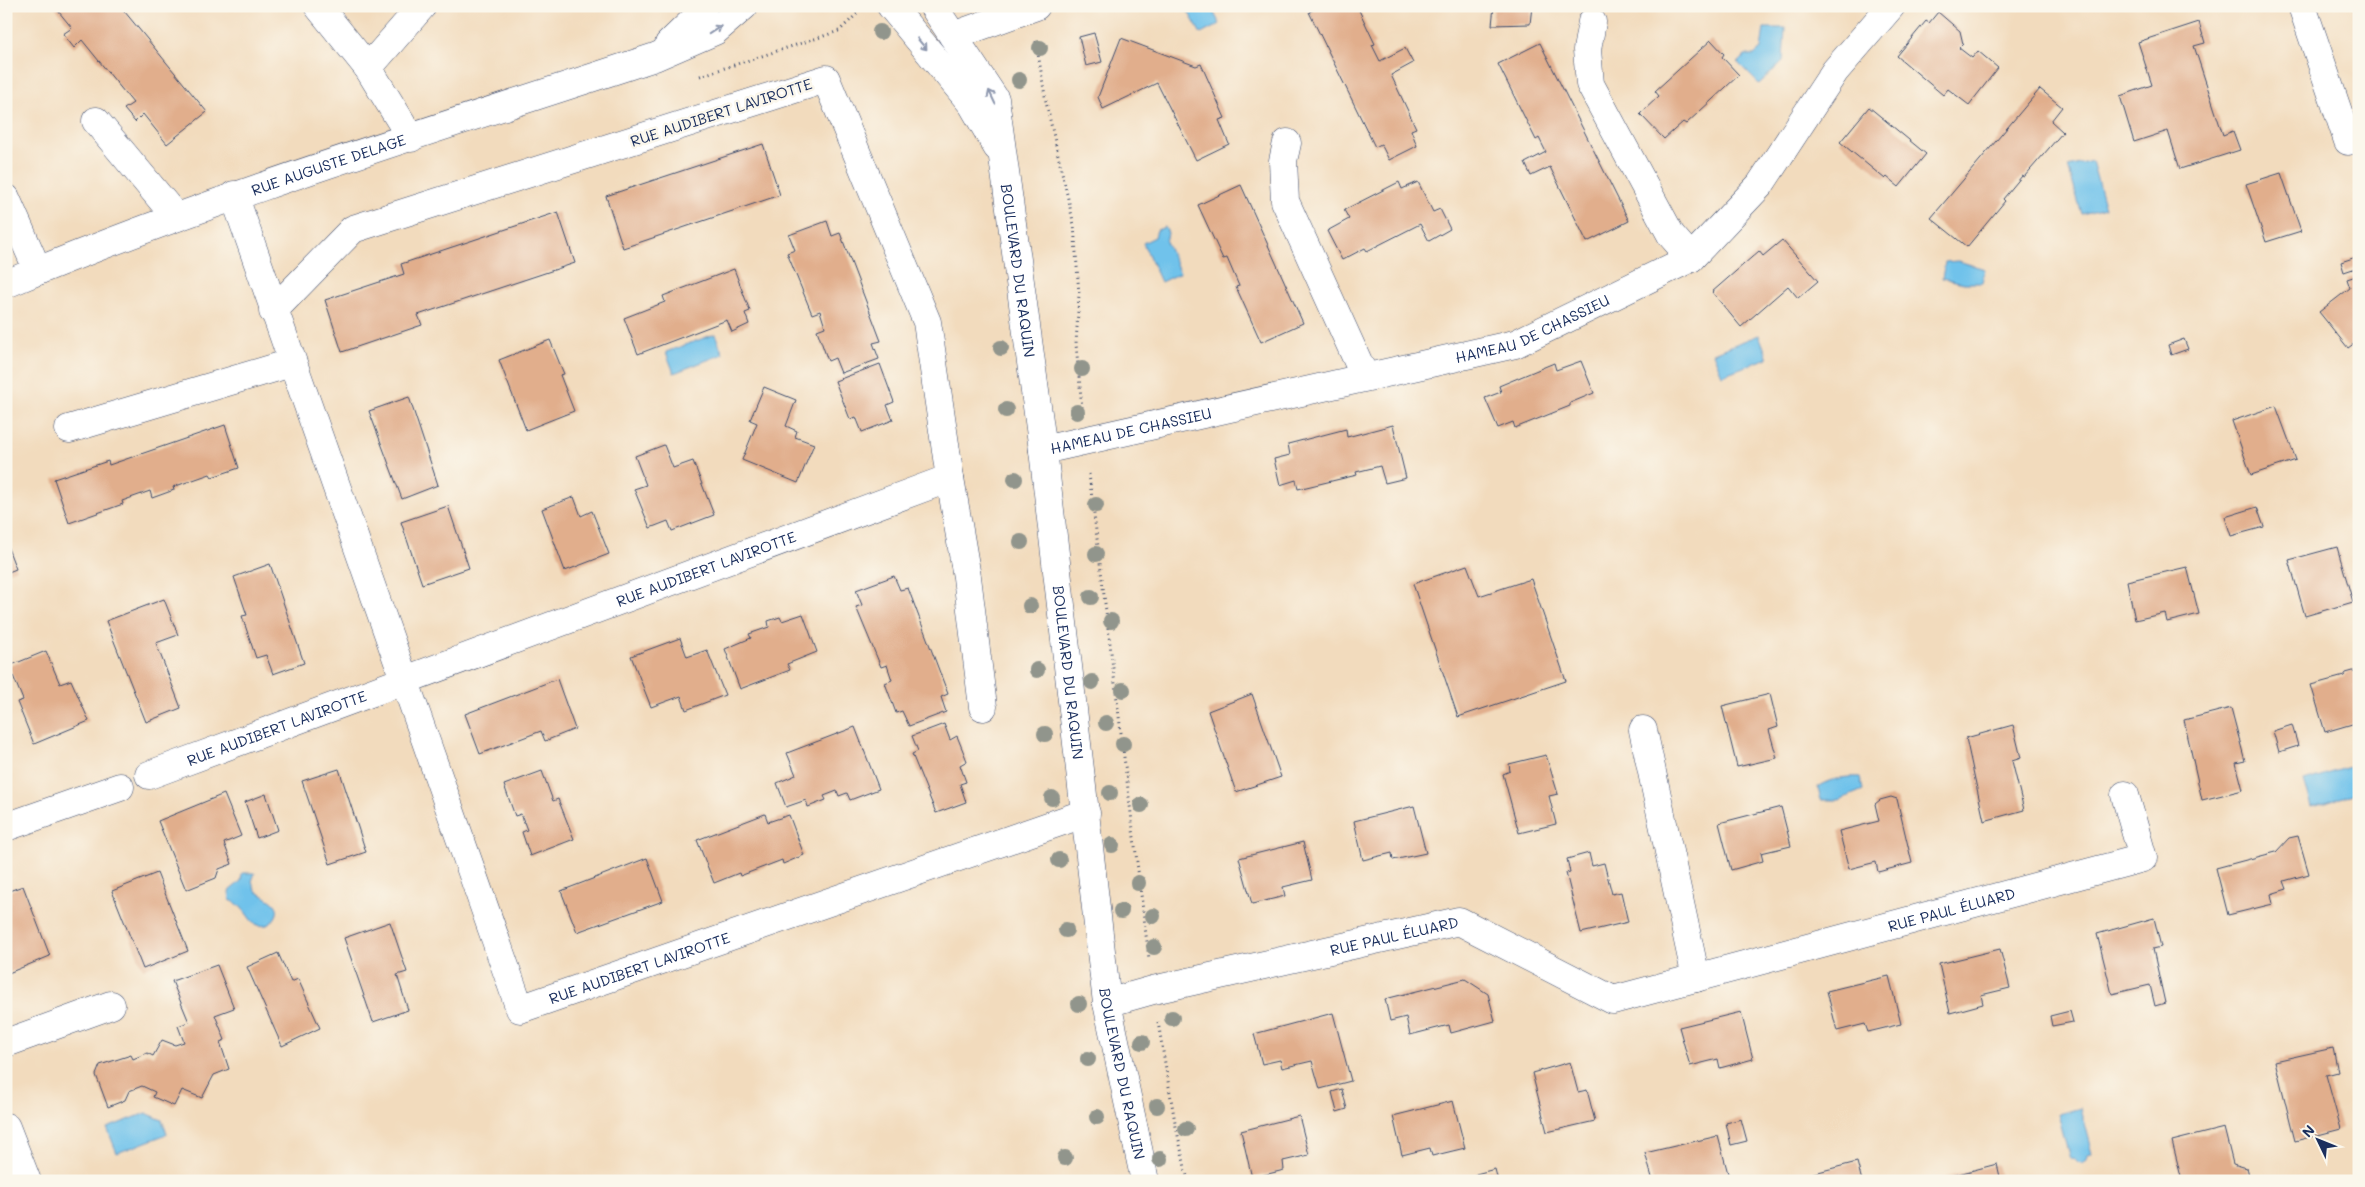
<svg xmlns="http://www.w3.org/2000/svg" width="2365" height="1187" viewBox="0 0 2365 1187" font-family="Mali,sans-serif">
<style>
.water{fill:#6fc2eb;stroke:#4578a4}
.building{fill:#e1ae8c}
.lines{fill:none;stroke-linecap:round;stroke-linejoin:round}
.minor-casing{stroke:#3b496c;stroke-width:29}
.path{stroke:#3b496c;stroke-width:3;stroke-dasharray:1 4;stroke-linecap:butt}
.minor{stroke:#fff;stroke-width:28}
.tree{fill:#91958c}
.oneway{stroke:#8d97ae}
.labels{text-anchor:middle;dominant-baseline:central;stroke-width:5;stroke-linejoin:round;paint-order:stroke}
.street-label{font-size:15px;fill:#1b2f5e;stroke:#fbf7ec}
</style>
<rect width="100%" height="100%" fill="#fbf7ec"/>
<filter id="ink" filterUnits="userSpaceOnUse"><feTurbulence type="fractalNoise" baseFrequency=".02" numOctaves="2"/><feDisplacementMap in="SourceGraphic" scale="10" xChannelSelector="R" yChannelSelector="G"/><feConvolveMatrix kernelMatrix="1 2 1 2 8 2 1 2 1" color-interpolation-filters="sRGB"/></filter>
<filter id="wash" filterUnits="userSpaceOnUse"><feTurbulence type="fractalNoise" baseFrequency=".0096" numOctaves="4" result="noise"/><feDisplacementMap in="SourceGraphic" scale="20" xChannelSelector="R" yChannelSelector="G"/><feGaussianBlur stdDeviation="1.12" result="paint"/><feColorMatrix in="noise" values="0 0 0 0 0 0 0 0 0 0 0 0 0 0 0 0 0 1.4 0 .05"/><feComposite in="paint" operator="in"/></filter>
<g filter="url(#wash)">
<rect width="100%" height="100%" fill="#f2dbbd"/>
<g class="water">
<polygon points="1185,6 1210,6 1220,24 1201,34"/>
<polygon points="1764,28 1785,28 1783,61 1759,84 1738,63 1746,55 1754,55 1761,49"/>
<polygon points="2092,161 2105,208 2082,214 2068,167"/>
<polygon points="1165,227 1168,233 1166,242 1180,273 1161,282 1143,243 1155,237 1157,230"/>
<polygon points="1958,261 1985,269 1982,283 1964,283 1942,278 1945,262"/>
<polygon points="715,334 723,354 674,373 666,352"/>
<polygon points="1759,335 1768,358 1722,375 1713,353"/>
<polygon points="2356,765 2359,771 2359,792 2312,807 2304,781"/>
<path d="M1860,777L1863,790L1839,800H1821L1818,787C1831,779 1844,776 1860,777Z"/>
<path d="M242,873H255L252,881L255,890C267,900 289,904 270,924C248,932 251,908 230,900L229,891L241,881Z"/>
<polygon points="2081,1108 2093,1154 2088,1155 2087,1160 2083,1163 2078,1162 2074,1158 2070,1159 2058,1114"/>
<polygon points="146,1113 162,1120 167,1134 117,1153 107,1128"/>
</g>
<g id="blocks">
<g class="building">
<polygon points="54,6 120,6 207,112 167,144 143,114 135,122 124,109 133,103 82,40 74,48 63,34 72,28"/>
<polygon points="1320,6 1357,6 1375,44 1372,45 1380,61 1405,48 1413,63 1391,75 1416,128 1411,130 1417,146 1389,160 1381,144 1375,147 1309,12"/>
<polygon points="1494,6 1532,6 1530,24 1492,25"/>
<polygon points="1938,12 1960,31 1963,44 1959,48 1972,58 1978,51 1998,68 1969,105 1948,89 1943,95 1897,56 1926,21 1929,23"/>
<polygon points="2199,22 2205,43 2194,46 2223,135 2233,131 2240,150 2180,169 2168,131 2134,142 2120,96 2152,85 2138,42"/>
<polygon points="1094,33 1102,62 1086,66 1079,37"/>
<polygon points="1121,38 1196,66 1201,64 1225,118 1219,120 1229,144 1196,160 1157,83 1103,109 1098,97"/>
<polygon points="1711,40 1724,54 1722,57 1739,75 1686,124 1683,122 1664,139 1640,114 1659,96 1655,91"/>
<polygon points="1540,43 1629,221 1587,242 1550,167 1531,176 1525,163 1546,152 1539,138 1536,140 1498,64"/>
<polygon points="2040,89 2062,107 2051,121 2063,132 2024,177 2022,176 2003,199 2005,201 1967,247 1931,218"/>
<polygon points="1869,107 1926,154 1899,187 1887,177 1885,179 1840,142"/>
<polygon points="763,144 780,195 623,248 606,196"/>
<polygon points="2281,173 2301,231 2266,242 2246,184"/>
<polygon points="1399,182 1402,189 1418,182 1433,212 1440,209 1450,229 1429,241 1420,224 1367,251 1365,248 1342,260 1327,231 1349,219 1344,210"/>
<polygon points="1241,185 1303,323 1261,342 1236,287 1239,286 1227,258 1223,259 1198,205"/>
<polygon points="558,212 575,263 418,315 422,325 342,352 325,300 404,274 401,264"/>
<polygon points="827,221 832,236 840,233 881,341 873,343 879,359 841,373 835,358 828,361 817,330 825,327 820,311 812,314 787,253 795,250 789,235"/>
<polygon points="1782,240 1818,281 1798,298 1788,286 1741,327 1712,292 1759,251 1763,256"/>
<polygon points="2359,256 2359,267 2344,272 2341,262"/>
<polygon points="734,269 750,311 745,313 749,324 732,332 727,320 638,354 624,318 665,302 663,296"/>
<polygon points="2359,275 2359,340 2348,348 2319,312 2350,288 2347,279"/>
<polygon points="2184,339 2188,349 2171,355 2168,345"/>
<polygon points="550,340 564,374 560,375 574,411 526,430 499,360"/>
<polygon points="1581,361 1594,393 1570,403 1570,406 1515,428 1513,422 1498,428 1485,398 1501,392 1499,386 1554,363 1556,370"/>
<polygon points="880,364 894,402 887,405 893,420 862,432 856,417 850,419 835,381"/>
<polygon points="764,387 796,400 786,426 797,431 795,437 814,444 798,483 742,460 757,423 750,420"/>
<polygon points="409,397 438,485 402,499 369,411"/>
<polygon points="2276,406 2296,460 2251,475 2232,421"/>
<polygon points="225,425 239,468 212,477 210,474 173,487 174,490 152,498 150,491 122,501 123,504 69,523 54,479 108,461 109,465"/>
<polygon points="1393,425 1406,478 1385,483 1380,466 1356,472 1357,475 1298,489 1296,480 1280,485 1274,459 1290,455 1288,444 1346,429 1347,437"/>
<polygon points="664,445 673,468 693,461 714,515 672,531 668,521 650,528 634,489 646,485 635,456"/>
<polygon points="574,497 581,516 592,511 609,554 565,571 542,509"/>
<polygon points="448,506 469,568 422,584 401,522"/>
<polygon points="2257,507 2264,527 2231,536 2225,517"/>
<polygon points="6,543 16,569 6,573"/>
<polygon points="2337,547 2353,602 2305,616 2289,560"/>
<polygon points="270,564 304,663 273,674 266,655 256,658 242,616 247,615 234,577"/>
<polygon points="1467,565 1479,596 1531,579 1566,681 1458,717 1413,584"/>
<polygon points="2187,567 2199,614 2167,622 2165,613 2135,620 2127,581"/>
<polygon points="894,576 900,590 908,588 948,694 941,697 946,712 909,726 902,711 896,713 885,683 892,680 887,665 881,667 856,607 862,605 856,590"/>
<polygon points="164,599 178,635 156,643 181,708 146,722 106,621"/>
<polygon points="803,614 817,652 787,664 790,670 740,689 725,649 751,638 749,634 769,627 768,621 780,617 782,621"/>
<polygon points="680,638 687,657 707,650 725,695 686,710 681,696 651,707 631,656"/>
<polygon points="46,651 60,684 71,680 89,721 34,744 17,702 23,700 9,666"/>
<polygon points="2353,671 2359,672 2359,722 2325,732 2311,685 2344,676 2346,673"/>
<polygon points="557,679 575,729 545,741 541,731 480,754 465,714"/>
<polygon points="1252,694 1281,777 1236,792 1208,711"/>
<polygon points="1770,694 1778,727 1769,730 1777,758 1737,767 1722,706"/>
<polygon points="2231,708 2245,761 2236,763 2243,790 2202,800 2184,720"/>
<polygon points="944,724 950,740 957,736 967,761 960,765 966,782 960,784 966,802 936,813 912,754 918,751 912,736"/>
<polygon points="2013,725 2021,758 2012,761 2024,810 1984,821 1966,738"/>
<polygon points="2292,725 2298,746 2279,752 2273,731"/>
<polygon points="855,727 879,789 850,800 847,793 839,796 837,791 824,796 826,800 808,807 806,800 786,807 777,783 796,775 787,753"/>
<polygon points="1546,755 1558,794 1549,796 1556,824 1519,833 1503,774 1510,771 1509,764"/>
<polygon points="339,769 366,852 330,864 302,781"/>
<polygon points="542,771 553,801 558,799 574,839 530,856 522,832 527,830 521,814 515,816 504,785"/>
<polygon points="224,794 241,836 224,843 232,864 219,869 216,878 186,890 158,821"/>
<polygon points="266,794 278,830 257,838 245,802"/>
<polygon points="1891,797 1897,799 1912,863 1878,872 1876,862 1849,869 1839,831 1879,821 1875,804 1880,800"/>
<polygon points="1414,806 1426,853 1393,860 1392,853 1363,860 1354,821"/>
<polygon points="1781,807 1791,846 1761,853 1763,861 1731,870 1719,823"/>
<polygon points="765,814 768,822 789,815 804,855 783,864 782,860 740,876 739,873 714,883 697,840"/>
<polygon points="2298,836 2309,874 2284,881 2287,889 2271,894 2273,904 2228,915 2216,868 2276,852 2289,838"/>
<polygon points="1303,842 1312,880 1283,887 1285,896 1252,904 1239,858"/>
<polygon points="1589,853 1592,866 1604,863 1612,894 1621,892 1628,922 1581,933 1566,873 1570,872 1567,859"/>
<polygon points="647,858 663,901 577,932 561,891"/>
<polygon points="157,873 188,951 143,969 112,891"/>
<polygon points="23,886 50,956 6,974 6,892"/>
<polygon points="2154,918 2161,947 2153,949 2165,1003 2155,1006 2150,985 2112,994 2097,934"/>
<polygon points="390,922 407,972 397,975 408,1010 373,1022 344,938"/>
<polygon points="2000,949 2010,988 1981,995 1983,1004 1950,1013 1939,964"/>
<polygon points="278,953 291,982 298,979 320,1028 282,1046 247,967"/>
<polygon points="217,965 234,1008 215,1015 225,1040 220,1042 229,1069 214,1075 202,1098 182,1090 174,1106 153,1097 155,1092 142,1086 129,1091 125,1100 108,1107 96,1075 100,1065 131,1055 133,1059 147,1053 153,1056 162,1040 175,1045 184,1042 178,1026 189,1022 172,981"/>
<polygon points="1889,976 1901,1024 1868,1032 1865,1024 1837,1031 1827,991"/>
<polygon points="1465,979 1488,994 1495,1021 1451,1033 1449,1025 1410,1035 1406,1017 1390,1021 1385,999"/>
<polygon points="2070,1011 2073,1022 2052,1026 2050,1016"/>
<polygon points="1741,1012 1753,1059 1720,1068 1718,1059 1690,1066 1679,1027"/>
<polygon points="1333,1013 1351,1081 1320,1089 1312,1061 1282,1068 1280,1060 1262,1064 1254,1034"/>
<polygon points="2333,1048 2338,1072 2326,1075 2341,1129 2295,1141 2275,1061"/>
<polygon points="1570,1062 1578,1092 1587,1090 1595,1121 1547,1132 1532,1073"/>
<polygon points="1342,1089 1347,1109 1337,1112 1332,1092"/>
<polygon points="1453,1101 1465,1148 1432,1156 1430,1148 1402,1155 1393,1116"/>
<polygon points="1299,1116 1309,1155 1283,1161 1284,1170 1252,1178 1241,1131"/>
<polygon points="1741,1119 1747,1141 1731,1145 1726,1123"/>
<polygon points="2224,1128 2233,1164 2247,1168 2250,1181 2182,1181 2172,1141"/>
<polygon points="1718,1136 1730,1181 1653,1181 1645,1153"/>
<polygon points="1857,1162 1862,1181 1796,1181 1795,1178"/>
<polygon points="1997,1164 2001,1181 1943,1181 1943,1178"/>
<polygon points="1495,1169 1498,1181 1478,1181 1476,1174"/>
</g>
</g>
</g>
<g filter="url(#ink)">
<use href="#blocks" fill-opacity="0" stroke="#3b496c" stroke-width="1"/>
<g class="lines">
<g class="minor-casing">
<g id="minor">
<polyline points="318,6 368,68 411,138"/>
<polyline points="891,6 972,104 997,147"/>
<path id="s1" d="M933,6L995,99L1043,450L1107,1003L1145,1181"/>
<polyline points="2302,6 2348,141"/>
<polyline points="1592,22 1587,50 1590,84 1671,235 1691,258"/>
<polyline points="953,36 1036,6"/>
<polyline points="669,44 697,17 704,6"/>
<polyline points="368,68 422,6"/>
<polyline points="96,121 176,217"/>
<polyline points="1287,143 1283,161 1285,201 1365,377"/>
<path id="s2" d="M234,195L520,1009L1086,813"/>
<polyline points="6,198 38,271"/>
<path id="s3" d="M6,284C218,195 437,129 655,57L715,31L744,6"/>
<polyline points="69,429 291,363"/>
<path id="s4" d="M1043,450L1515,344L1691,258L1760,185L1835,71L1891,6"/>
<polyline points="950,478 967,577 983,707"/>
<polyline points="1643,730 1696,978"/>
<path id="s5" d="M149,775L950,478L927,322L826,79L353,229L273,311"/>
<polyline points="6,827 120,787"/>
<path id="s6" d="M1107,1003L1153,990L1459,921L1613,1000L2143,858L2125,795"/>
<polyline points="6,1043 111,1005"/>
<polyline points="6,1127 27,1181"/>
</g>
</g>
<g class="path">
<polyline points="1036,41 1046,102 1074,225 1079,294 1076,344 1082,408"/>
<polyline points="700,76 839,31 859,12"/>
<polyline points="1089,474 1149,959"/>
<polyline points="1158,1022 1175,1122 1188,1181"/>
</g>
<use href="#minor" class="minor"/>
</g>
<g class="tree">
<circle cx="880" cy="32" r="8"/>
<circle cx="1040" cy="48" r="8"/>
<circle cx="1019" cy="80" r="8"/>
<circle cx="1001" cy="348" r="8"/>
<circle cx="1082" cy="369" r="8"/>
<circle cx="1006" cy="410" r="8"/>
<circle cx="1077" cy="412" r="8"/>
<circle cx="1015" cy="479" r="8"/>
<circle cx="1096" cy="505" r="8"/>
<circle cx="1021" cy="542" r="8"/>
<circle cx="1096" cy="554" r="8"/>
<circle cx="1091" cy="597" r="8"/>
<circle cx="1030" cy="606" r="8"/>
<circle cx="1111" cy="621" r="8"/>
<circle cx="1037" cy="670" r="8"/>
<circle cx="1092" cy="682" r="8"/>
<circle cx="1123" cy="690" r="8"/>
<circle cx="1106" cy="723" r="8"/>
<circle cx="1045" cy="734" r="8"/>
<circle cx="1123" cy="744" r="8"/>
<circle cx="1110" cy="793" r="8"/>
<circle cx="1052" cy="798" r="8"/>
<circle cx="1141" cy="805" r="8"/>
<circle cx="1112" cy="845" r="8"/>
<circle cx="1059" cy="860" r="8"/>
<circle cx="1138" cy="883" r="8"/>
<circle cx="1121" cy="911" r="8"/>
<circle cx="1153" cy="916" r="8"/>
<circle cx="1066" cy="930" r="8"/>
<circle cx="1154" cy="947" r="8"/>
<circle cx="1079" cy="1004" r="8"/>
<circle cx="1172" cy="1018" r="8"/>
<circle cx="1142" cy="1042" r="8"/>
<circle cx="1088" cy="1059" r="8"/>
<circle cx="1157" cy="1106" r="8"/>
<circle cx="1097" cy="1117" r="8"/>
<circle cx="1186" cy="1129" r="8"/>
<circle cx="1065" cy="1158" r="8"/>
<circle cx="1160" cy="1159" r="8"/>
</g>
<defs><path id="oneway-shaft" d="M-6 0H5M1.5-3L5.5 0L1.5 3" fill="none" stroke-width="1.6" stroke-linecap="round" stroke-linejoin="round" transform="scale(1.25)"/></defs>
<g class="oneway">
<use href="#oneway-shaft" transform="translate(715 30) rotate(-33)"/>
<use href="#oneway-shaft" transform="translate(922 44) rotate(50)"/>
<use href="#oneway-shaft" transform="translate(992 97) rotate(-115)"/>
</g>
</g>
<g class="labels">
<g class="street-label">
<text transform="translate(721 112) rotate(-18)">RUE AUDIBERT LAVIROTTE</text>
<text stroke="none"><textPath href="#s3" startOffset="344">RUE AUGUSTE DELAGE</textPath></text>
<text stroke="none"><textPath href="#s1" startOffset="285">BOULEVARD DU RAQUIN</textPath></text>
<text stroke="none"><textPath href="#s4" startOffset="505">HAMEAU DE CHASSIEU</textPath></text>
<text stroke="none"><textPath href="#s4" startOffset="90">HAMEAU DE CHASSIEU</textPath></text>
<text stroke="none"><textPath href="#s5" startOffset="594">RUE AUDIBERT LAVIROTTE</textPath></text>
<text stroke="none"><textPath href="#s1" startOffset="690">BOULEVARD DU RAQUIN</textPath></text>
<text stroke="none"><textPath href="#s5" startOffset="136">RUE AUDIBERT LAVIROTTE</textPath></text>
<text stroke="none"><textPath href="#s6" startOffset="885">RUE PAUL ÉLUARD</textPath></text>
<text stroke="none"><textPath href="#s6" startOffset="295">RUE PAUL ÉLUARD</textPath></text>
<text stroke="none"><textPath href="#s2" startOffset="989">RUE AUDIBERT LAVIROTTE</textPath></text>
<text stroke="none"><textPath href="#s1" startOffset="1095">BOULEVARD DU RAQUIN</textPath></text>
</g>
</g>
<rect width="2365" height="1187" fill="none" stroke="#fbf7ec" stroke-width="25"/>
<g transform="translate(2318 1140) rotate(313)" stroke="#fbf7ec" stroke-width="4" paint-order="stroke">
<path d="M0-4L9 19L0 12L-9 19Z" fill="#1b2f5e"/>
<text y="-8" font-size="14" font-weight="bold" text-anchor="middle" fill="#1b2f5e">N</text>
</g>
</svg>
